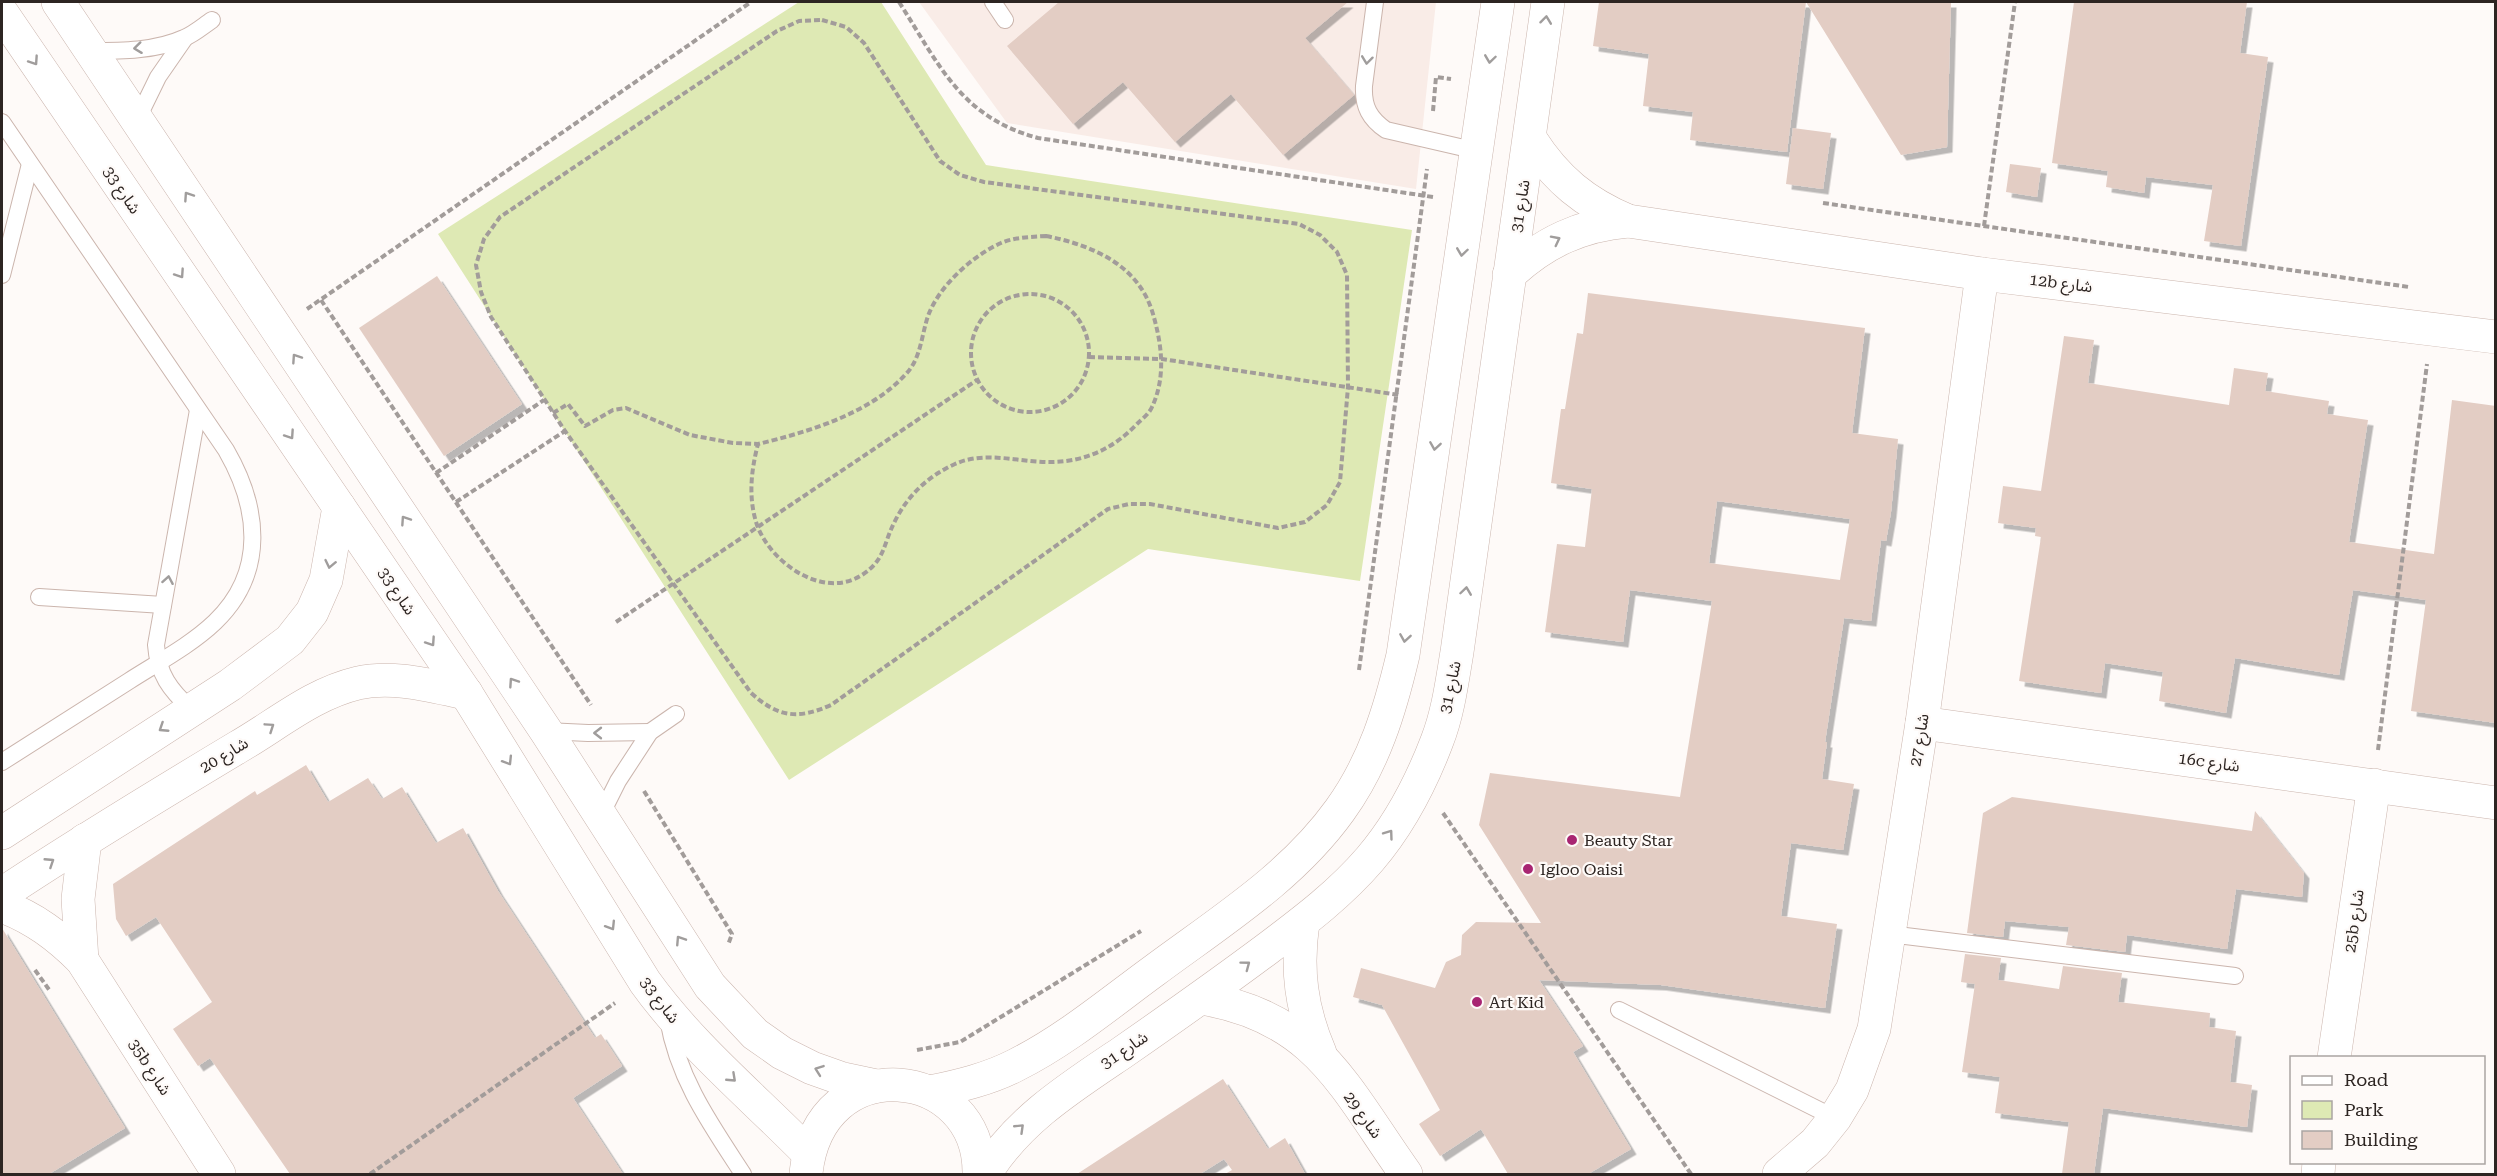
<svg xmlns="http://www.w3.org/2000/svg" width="2497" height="1176" viewBox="0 0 2497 1176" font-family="'Roboto Serif','Noto Sans Arabic',serif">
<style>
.built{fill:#f9ece7}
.green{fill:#dee9b4}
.building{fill:#e3cdc4;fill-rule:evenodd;filter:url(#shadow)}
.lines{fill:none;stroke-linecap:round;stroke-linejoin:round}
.lane-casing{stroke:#cbb5ad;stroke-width:18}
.street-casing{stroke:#cbb5ad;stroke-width:34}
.secondary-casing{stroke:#cbb5ad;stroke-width:34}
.path{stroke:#a29c9a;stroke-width:4;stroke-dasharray:6 3;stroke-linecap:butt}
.lane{stroke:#fff;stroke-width:16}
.street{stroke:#fff;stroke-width:33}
.secondary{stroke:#fff;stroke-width:33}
.oneway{stroke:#a09d9c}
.poi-dot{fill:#a82572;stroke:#fefaf8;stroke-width:2}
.labels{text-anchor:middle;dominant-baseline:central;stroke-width:4.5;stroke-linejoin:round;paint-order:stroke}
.street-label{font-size:16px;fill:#2d2522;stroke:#fefaf8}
.poi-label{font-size:16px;fill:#2d2522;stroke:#fefaf8;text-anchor:start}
</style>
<defs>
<filter id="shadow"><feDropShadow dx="5.5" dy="5.5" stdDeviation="0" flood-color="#0004"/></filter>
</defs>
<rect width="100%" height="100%" fill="#fefaf8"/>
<polygon class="built" points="919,2 1436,2 1416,189 1007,123"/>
<polygon class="green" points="799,2 881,2 986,165 1412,230 1360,581 1148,549 789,780 438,234"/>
<g class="building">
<polygon points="1059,2 1348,2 1305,38 1354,95 1283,155 1231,94 1175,142 1123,82 1073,124 1007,46"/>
<polygon points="1599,2 1951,2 1947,147 1901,155 1806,2 1787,152 1690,140 1693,112 1643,106 1649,54 1593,46"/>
<polygon points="2074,2 2247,2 2240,53 2268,57 2241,246 2204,241 2213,185 2146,177 2144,193 2106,187 2108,171 2052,163"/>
<polygon points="1793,128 1831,133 1823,189 1786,184"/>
<polygon points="2010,164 2041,168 2037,197 2006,192"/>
<polygon points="437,276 522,404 444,456 359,328"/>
<path d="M1588,293L1865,328L1852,433L1898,439L1891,512L1886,541L1881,540L1871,621L1844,618L1825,742H1827L1822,779L1854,784L1843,850L1791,843L1781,916L1837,924L1825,1008L1661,985L1539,980L1583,1046L1573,1052L1631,1149L1588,1174H1508L1481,1129L1440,1156L1419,1124L1440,1110L1382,1005L1353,997L1361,968L1435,988L1446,962L1461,955L1462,935L1476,922L1541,923L1479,825L1490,773L1680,797L1712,601L1630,590L1623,642L1545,632L1557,544L1585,547L1592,489L1551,483L1561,409H1565L1577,333L1583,334ZM1717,501L1850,519L1840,580L1709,563Z"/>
<polygon points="2064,336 2094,340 2088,383 2229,405 2234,368 2268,373 2265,391 2329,401 2327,414 2368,420 2349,542 2434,554 2452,400 2496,406 2496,723 2411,711 2426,600 2353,590 2339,675 2235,658 2226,713 2159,701 2163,672 2105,663 2101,693 2019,681 2041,537 2035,536 2036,528 1998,523 2003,486 2041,491"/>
<polygon points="306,765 328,802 368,778 382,799 402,787 436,843 463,828 498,891 595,1038 601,1034 622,1066 573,1098 623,1174 290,1174 210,1058 198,1066 173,1029 212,1002 156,917 126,936 116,919 113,884 255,791 257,795"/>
<polygon points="2012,797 2252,831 2255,811 2304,873 2302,897 2236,889 2227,949 2127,935 2125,952 2066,945 2069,927 2005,921 2003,937 1967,933 1983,813"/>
<polygon points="2,928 125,1128 49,1174 2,1174"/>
<polygon points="1965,954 2001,958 1998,980 2059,989 2063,966 2122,973 2118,1002 2210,1013 2209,1027 2236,1031 2230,1082 2252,1085 2247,1127 2103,1108 2094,1174 2062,1174 2069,1122 1995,1113 2000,1077 1962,1072 1975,984 1961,982"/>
<polygon points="1223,1079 1268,1149 1285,1138 1305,1174 1225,1174 1232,1170 1224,1159 1200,1174 1077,1174"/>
</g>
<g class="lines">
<g class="lane-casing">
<g id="lane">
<polyline points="993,2 1005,20"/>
<path d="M1375,2L1364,86C1363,107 1370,119 1386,130L1477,151"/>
<path d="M90,51C121,51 156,51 184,38C194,34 203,26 212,20"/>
<polyline points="137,120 158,77 185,38"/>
<path d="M2,122L226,450C259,507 267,572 215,622C191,645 157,663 129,681C86,708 44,735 2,762"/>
<polyline points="2,275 30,164"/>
<polyline points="39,597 163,605"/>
<path d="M191,709C170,690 158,674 156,645L198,410"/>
<polyline points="546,731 588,733 650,732"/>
<polyline points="601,815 618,781 650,732 676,714"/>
<polyline points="1889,934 2235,976"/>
<polyline points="1619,1010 1835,1118"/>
<path d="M668,1019C678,1079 711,1125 743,1174"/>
</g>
</g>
<g class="street-casing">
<g id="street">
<path d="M1531,140C1556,179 1585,203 1628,221L1982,274L2496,337"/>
<path d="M1509,275C1544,242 1581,225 1628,221"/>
<polyline points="1922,723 2496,803"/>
<path d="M2,906C34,918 58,936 82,960L219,1174"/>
<path d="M1303,922C1296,969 1301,1009 1320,1053"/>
<polyline points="82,960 78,899 85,840"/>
<path d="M1201,998C1317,1017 1344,1087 1406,1174"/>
<polyline points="2334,1058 2374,785"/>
<polyline points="1779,1174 1815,1143 1835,1118 1852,1090 1874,1029 1922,723 1982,274"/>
<polyline points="2318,1174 2319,1162"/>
</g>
</g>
<g class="secondary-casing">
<g id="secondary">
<polyline points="58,2 546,731 710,986 755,1034 782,1053 812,1068 843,1079 876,1086"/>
<path d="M2,13L466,693L645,982C691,1046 753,1097 808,1153"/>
<polyline points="2,833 230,685 290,640 312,612 326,580 339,507"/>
<path d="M2,894C79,843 158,795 238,747C278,724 312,694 358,683C394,675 431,686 466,693"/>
<path d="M930,1092C959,1086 989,1079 1016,1065C1066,1040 1111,1002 1155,970C1221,921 1292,877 1340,810C1374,763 1390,710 1403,655L1498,2"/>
<path d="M806,1173C820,1046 981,1065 979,1174"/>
<path d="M985,1174C1018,1120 1071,1087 1123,1052C1172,1018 1220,984 1267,949C1304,921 1340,894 1370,859C1399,825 1421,783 1437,741C1448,713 1452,682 1457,652L1548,2"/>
</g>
</g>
<g class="path">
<path d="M899,2C939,64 960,117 1038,138L1433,197"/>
<path d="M822,20L846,27L864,43L940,161L960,175L984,182L1299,224L1320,235L1337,252L1347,275L1348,387L1340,482L1327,505L1305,522L1278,528L1150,504H1129L1108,509L831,705C797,720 778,717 751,693L565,431L491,317L481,292L476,265L484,239L500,217L777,31L799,21Z"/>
<polyline points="1433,111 1436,77 1451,79"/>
<polyline points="1823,203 2409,287"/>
<polyline points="1984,226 2015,2"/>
<path d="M1046,236C1092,245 1139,265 1153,314C1162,345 1166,377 1152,407C1149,414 1142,419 1137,424C1114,448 1087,461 1053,462C1021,463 986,450 955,464C928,476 907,496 894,523C883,545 885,560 862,575C823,600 771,563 757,525C748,498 751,471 758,444C808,432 869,414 905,375C921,359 921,337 928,316C939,286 972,256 1001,243C1015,237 1031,237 1046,236Z"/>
<circle cx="1030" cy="353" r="59"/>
<polyline points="321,300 591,705"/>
<polyline points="307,309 751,2"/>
<polyline points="1089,357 1162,359 1399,395"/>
<polyline points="553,413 568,404 585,426 613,410 626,408 690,435 733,443 758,444"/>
<polyline points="436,473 544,400"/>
<polyline points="456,502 565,431"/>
<polyline points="616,622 977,380"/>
<polyline points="1359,670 1427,169"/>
<polyline points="2378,750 2427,364"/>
<polyline points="644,791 732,934 728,945"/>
<polyline points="1443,813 1691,1174"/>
<polyline points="35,970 50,991"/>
<polyline points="917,1050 960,1042 1141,931"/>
<polyline points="370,1174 615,1003"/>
</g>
<use href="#lane" class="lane"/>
<use href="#street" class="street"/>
<use href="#secondary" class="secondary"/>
</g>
<defs><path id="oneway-chevron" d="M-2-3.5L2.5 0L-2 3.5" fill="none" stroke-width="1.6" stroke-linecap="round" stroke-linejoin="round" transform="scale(1.5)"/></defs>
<g class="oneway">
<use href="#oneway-chevron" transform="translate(1546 20) rotate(-83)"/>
<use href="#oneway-chevron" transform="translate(138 48) rotate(173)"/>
<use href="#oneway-chevron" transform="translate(1490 59) rotate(98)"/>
<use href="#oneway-chevron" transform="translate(1367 60) rotate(97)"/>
<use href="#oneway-chevron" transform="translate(34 61) rotate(56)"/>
<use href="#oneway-chevron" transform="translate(188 196) rotate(-124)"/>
<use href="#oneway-chevron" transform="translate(1556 240) rotate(-27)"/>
<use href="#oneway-chevron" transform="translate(1462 252) rotate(98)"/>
<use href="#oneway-chevron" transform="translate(180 274) rotate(56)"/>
<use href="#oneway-chevron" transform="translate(296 358) rotate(-124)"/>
<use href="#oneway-chevron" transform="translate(290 435) rotate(56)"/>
<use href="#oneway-chevron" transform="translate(1435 446) rotate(99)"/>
<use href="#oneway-chevron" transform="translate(405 520) rotate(-124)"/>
<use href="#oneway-chevron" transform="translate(330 564) rotate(102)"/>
<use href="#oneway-chevron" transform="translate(168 580) rotate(-80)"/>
<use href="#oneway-chevron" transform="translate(1466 591) rotate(-82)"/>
<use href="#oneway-chevron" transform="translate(1405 638) rotate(99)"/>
<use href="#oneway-chevron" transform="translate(431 642) rotate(56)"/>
<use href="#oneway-chevron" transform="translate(513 682) rotate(-124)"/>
<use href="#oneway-chevron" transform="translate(270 727) rotate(-34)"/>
<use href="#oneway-chevron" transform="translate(163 728) rotate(147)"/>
<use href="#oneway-chevron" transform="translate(598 733) rotate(180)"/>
<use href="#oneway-chevron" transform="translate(508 761) rotate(58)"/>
<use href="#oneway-chevron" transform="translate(1389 834) rotate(-54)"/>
<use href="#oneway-chevron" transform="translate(50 862) rotate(-33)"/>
<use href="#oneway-chevron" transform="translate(611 926) rotate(58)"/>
<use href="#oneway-chevron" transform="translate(680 940) rotate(-123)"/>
<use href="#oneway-chevron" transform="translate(1246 965) rotate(-37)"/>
<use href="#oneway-chevron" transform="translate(819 1070) rotate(-160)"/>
<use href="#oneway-chevron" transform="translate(732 1078) rotate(43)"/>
<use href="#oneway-chevron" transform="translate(1020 1128) rotate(-44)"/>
</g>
<g class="poi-dot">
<circle cx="1572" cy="840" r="6"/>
<circle cx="1528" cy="869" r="6"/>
<circle cx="1477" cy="1002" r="6"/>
</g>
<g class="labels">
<g class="street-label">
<text transform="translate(122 190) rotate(56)">شارع 33</text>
<text transform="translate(1520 206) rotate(-81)">شارع 31</text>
<text transform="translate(2061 283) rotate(7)">12b شارع</text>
<text transform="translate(397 591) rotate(56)">شارع 33</text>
<text transform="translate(1450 687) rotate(-78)">شارع 31</text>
<text transform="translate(1919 740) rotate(-81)">شارع 27</text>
<text transform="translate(224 755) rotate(-31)">شارع 20</text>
<text transform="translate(2209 762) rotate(8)">16c شارع</text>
<text transform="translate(2354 921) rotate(-82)">25b شارع</text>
<text transform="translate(660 1000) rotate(53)">شارع 33</text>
<text transform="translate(1124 1050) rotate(-34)">شارع 31</text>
<text transform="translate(150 1067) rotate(57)">35b شارع</text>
<text transform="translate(1363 1115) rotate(54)">شارع 29</text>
</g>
<g class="poi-label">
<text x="1584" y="840">Beauty Star</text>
<text x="1540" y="869">Igloo Oaisi</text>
<text x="1489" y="1002">Art Kid</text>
</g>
</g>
<rect width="2497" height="1176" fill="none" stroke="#2d2522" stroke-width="6"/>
<rect x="2290" y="1056" width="195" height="108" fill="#fefaf8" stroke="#aaa5a2" stroke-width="1.5"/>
<rect x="2302" y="1076" width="30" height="9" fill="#ffffff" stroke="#aaa5a2" stroke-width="1.5"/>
<text x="2344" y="1086" font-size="18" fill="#2d2522">Road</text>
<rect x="2302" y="1101" width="30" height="18" fill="#dee9b4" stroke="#aaa5a2" stroke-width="1.5"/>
<text x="2344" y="1116" font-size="18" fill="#2d2522">Park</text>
<rect x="2302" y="1131" width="30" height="18" fill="#e3cdc4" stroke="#aaa5a2" stroke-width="1.5"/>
<text x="2344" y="1146" font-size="18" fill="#2d2522">Building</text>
</svg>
